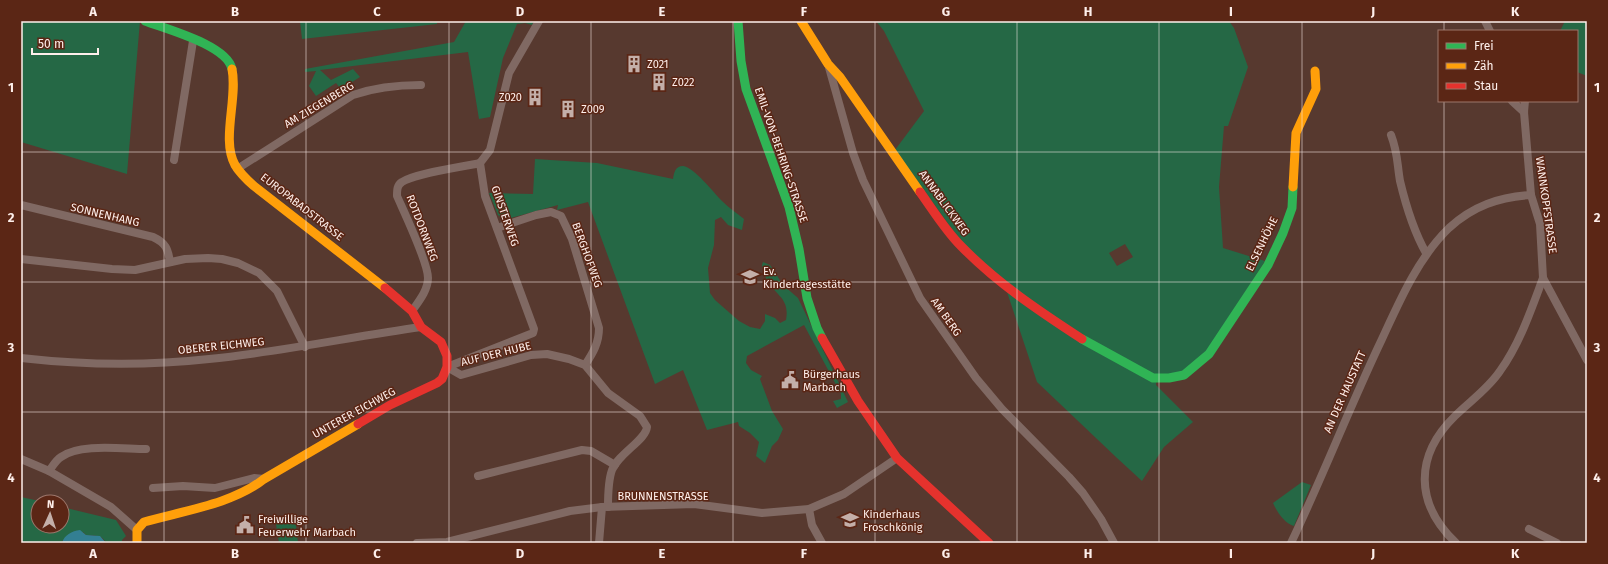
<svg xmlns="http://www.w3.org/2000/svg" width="1608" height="564" viewBox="0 0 1608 564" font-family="'Fira Sans',sans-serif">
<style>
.green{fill:#256845;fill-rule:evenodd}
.water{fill:#337f92}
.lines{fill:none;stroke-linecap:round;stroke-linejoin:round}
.street{stroke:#806963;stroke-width:8}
.fast{stroke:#30b455;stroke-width:9}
.slow{stroke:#ff9f0a;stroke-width:9}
.jam{stroke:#e5322d;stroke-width:9}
.grid{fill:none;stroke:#feefeb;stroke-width:1;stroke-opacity:0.55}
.labels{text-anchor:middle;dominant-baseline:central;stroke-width:3;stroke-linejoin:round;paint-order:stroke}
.poi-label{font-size:11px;fill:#feefeb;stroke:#5b2615;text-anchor:start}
.street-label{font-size:11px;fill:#feefeb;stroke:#5b2615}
.neatline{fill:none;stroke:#feefeb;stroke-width:1.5}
.grid-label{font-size:13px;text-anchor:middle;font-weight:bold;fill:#feefeb}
</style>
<rect width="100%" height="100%" fill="#57392f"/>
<g class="green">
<polygon points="21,21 140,21 127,174 21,142"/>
<polygon points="300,21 437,21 437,24 302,39"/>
<polygon points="466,21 534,21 532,25 525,23 517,24 503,58 490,117 479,119 468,52 320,70 331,80 353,69 360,77 341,89 336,83 316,96 309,86 316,71 305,72 305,69 454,42"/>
<path d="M876,21H1229L1234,28L1248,67L1228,126H1224L1219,187L1223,248L1265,261L1207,352L1182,373L1157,376L1156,385L1193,422L1164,447L1142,481L1117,458L1037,382L1006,289L962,243L895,150L924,111L884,31ZM1125,244L1133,257L1117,266L1109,253Z"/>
<polygon points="1565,21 1587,21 1587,76 1577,72 1577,31 1560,31"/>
<path d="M535,159L597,163L673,179C674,173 675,166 683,166C694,167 714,193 722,201C729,208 737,213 744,219L742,230L728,225L721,217L715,220L714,245L708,268L710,293L715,300L739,321L750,327L760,329L765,321V314L775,318L780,323L786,320C790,298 776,296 767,280C765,276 763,270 762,265L763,262L770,265L783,285L798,298L848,402L837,408L833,401L841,399V394L804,325L747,356L746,363L751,370L762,376L760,379L772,411L783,429L778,440L772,446L765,463L756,456L759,442L750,433L739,426L738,422L707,430L683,370L655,384L588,202L557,210L558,205L503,220L498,215L489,193L533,194Z"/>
<path d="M1302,482L1311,485L1294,526C1285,524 1277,512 1273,503Z"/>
<path d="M21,497L44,502H38V526H62V507L116,520L126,536L122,540V543H106C101,533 94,537 86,535L83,532L62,541V543H21Z"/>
<polygon points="295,516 298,543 279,543 275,518"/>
</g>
<path class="water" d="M80,530L86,535L100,536L106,543H62C64,535 72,531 80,530Z"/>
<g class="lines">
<g class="street">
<polyline points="1485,21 1490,31"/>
<polyline points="828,64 853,153 863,180 920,298 976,378 1002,409 1069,477 1083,493 1101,519 1114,543"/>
<polyline points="1512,101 1524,112"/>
<polyline points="1525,101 1524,112 1531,195 1540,224 1543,278 1587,360"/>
<path d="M1391,135C1398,153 1397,164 1400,181C1406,206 1413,230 1426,253"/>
<polyline points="174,160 193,41"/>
<path d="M237,169L353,95C376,87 396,85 421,85"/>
<path d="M21,205L153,237C166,243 168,249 170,262"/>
<path d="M497,228L536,215L551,212L561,216L572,239L599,328C599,343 593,353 585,365"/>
<polyline points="21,259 112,269 135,270 185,259 208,258 222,259 238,263 259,273 277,291 305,347"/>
<path d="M412,311C419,301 428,290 428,278C428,262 404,212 397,196C397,190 397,185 402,182C415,173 463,167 480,163"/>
<path d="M21,358C83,365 146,366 209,359C280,352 350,337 421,327"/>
<polyline points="447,367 533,333 534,329 485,196 480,163 490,150 509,73 539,21"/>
<path d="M447,367L461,375L531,355L547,354L569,359L585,365L608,393L640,416L647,427C646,440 619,453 612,470C608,481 608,495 608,507"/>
<polyline points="21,459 49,471 111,507 137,530"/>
<path d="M49,471C52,467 56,460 61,457C79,443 123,449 146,449"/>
<polyline points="478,476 582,450 591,451 615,465"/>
<polyline points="153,488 183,486 215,488 254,478 264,479"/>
<polyline points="809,509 812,525 822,543"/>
<polyline points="1529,529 1557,543"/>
<polyline points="417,543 447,542 570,511 602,507 694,504 762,513 809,509 844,494 897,458"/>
<polyline points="599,543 602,507"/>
<path d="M1291,543C1323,476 1350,406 1382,339C1400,300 1418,258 1449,228C1473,206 1499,197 1531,195"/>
<path d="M1456,543C1415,504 1414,456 1455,416C1470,401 1488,389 1500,371C1520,343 1531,310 1543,278"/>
</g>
<g class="fast">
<path d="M145,21C166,29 227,45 232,69"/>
<polyline points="738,21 741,61 746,89 789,207 799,249 807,298 817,328 822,338"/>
<polyline points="1082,339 1153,378 1169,378 1184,375 1209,354 1268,265 1283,233 1292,208 1293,187"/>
</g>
<g class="slow">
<polyline points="801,21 828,64 840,77 920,192"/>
<path d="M232,69C238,98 221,140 235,165C240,173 247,180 254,186L385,288"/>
<polyline points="1293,187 1296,133 1316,89 1315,71"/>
<path d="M137,543V530L144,522C182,511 233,504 264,479L358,424"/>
</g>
<g class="jam">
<path d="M920,192C933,210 945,230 961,246C997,283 1039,311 1082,339"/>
<polyline points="822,338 858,401 897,458 989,543"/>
<polyline points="358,424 390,405 437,383 442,379 447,367 447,356 441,342 421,327 412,311 385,288"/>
</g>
</g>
<path class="grid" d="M164,21V543M306,21V543M449,21V543M591,21V543M733,21V543M875,21V543M1017,21V543M1159,21V543M1302,21V543M1444,21V31M1444,101V543M21,152H1587M21,282H1587M21,412H1587"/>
<defs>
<g id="building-bare" transform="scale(1.38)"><path d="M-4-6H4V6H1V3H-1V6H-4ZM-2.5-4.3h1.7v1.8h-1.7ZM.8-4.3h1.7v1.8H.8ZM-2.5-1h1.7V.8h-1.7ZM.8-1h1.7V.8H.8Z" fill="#c4afa9" stroke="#5b2615" stroke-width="2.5" paint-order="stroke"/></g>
<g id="school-bare" transform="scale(1.38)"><path d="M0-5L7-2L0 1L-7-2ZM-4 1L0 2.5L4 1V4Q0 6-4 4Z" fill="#c4afa9" stroke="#5b2615" stroke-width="2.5" paint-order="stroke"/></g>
<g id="civic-bare" transform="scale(1.38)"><path d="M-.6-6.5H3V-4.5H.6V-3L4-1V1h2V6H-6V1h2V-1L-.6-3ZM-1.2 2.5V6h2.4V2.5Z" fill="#c4afa9" stroke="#5b2615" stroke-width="2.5" paint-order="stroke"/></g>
</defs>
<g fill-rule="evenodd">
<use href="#building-bare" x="634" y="64"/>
<use href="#building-bare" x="659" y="82"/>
<use href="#building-bare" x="535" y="97"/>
<use href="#building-bare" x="568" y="109"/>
<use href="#school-bare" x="750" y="277"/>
<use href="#civic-bare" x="790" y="380"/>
<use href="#school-bare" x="850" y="520"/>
<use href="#civic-bare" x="245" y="525"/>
</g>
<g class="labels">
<g class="poi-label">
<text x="647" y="64">Z021</text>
<text x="672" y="82">Z022</text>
<text x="522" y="97" text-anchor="end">Z020</text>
<text x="581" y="109">Z009</text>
<text x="763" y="271">Ev.<tspan x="763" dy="13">Kindertagesstätte</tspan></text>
<text x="803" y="374">Bürgerhaus<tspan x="803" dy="13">Marbach</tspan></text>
<text x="863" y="514">Kinderhaus<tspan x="863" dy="13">Froschkönig</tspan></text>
<text x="258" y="519">Freiwillige<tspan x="258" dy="13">Feuerwehr Marbach</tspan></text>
</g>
<g class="street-label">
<text transform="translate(319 105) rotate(-31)">AM ZIEGENBERG</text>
<text transform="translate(781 155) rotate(71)">EMIL-VON-BEHRING-STRASSE</text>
<text transform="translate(944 203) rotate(54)">ANNABLICKWEG</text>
<text transform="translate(1546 205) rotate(82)">WANNKOPFSTRASSE</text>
<text transform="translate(302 207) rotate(38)">EUROPABADSTRASSE</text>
<text transform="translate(105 215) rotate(13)">SONNENHANG</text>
<text transform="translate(505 216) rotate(71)">GINSTERWEG</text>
<text transform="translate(422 228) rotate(69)">ROTDORNWEG</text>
<text transform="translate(1262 244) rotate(-64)">ELSENHÖHE</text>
<text transform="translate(587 255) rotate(70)">BERGHOFWEG</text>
<text transform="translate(946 317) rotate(55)">AM BERG</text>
<text transform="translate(221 346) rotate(-6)">OBERER EICHWEG</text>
<text transform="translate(496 354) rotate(-14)">AUF DER HUBE</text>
<text transform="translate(1345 392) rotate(-66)">AN DER HAUSTATT</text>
<text transform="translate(354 413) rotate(-29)">UNTERER EICHWEG</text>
<text x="663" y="496">BRUNNENSTRASSE</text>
</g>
</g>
<rect width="1608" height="564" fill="none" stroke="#5b2615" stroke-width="44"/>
<rect x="1438" y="30" width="140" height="72" fill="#5b2615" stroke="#9c766b"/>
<rect x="1446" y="43" width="20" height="6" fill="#30b455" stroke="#9c766b"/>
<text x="1474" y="50" font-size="12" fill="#feefeb">Frei</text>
<rect x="1446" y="63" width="20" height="6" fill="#ff9f0a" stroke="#9c766b"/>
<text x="1474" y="70" font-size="12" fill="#feefeb">Zäh</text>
<rect x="1446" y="83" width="20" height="6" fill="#e5322d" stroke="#9c766b"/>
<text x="1474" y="90" font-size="12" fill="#feefeb">Stau</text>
<g transform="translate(50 514) rotate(3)"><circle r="19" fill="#5b2615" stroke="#9c766b"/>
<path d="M0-3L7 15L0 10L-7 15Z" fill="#c4afa9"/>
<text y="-6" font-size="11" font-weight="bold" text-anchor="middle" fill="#feefeb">N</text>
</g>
<path d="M32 48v6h66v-6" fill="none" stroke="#feefeb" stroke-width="2"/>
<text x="38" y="48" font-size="12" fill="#feefeb" stroke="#5b2615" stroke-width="3" paint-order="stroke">50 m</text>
<rect x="22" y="22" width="1564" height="520" class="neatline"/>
<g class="grid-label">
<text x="93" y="16">A</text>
<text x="235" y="16">B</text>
<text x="377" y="16">C</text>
<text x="520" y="16">D</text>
<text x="662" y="16">E</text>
<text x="804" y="16">F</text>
<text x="946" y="16">G</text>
<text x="1088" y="16">H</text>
<text x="1231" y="16">I</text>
<text x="1373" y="16">J</text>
<text x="1515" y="16">K</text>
<text x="11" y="92">1</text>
<text x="1597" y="92">1</text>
<text x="11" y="222">2</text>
<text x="1597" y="222">2</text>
<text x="11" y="352">3</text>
<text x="1597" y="352">3</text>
<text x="11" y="482">4</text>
<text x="1597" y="482">4</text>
<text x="93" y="558">A</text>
<text x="235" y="558">B</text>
<text x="377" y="558">C</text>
<text x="520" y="558">D</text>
<text x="662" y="558">E</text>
<text x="804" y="558">F</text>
<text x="946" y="558">G</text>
<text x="1088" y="558">H</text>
<text x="1231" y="558">I</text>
<text x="1373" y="558">J</text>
<text x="1515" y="558">K</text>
</g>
</svg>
